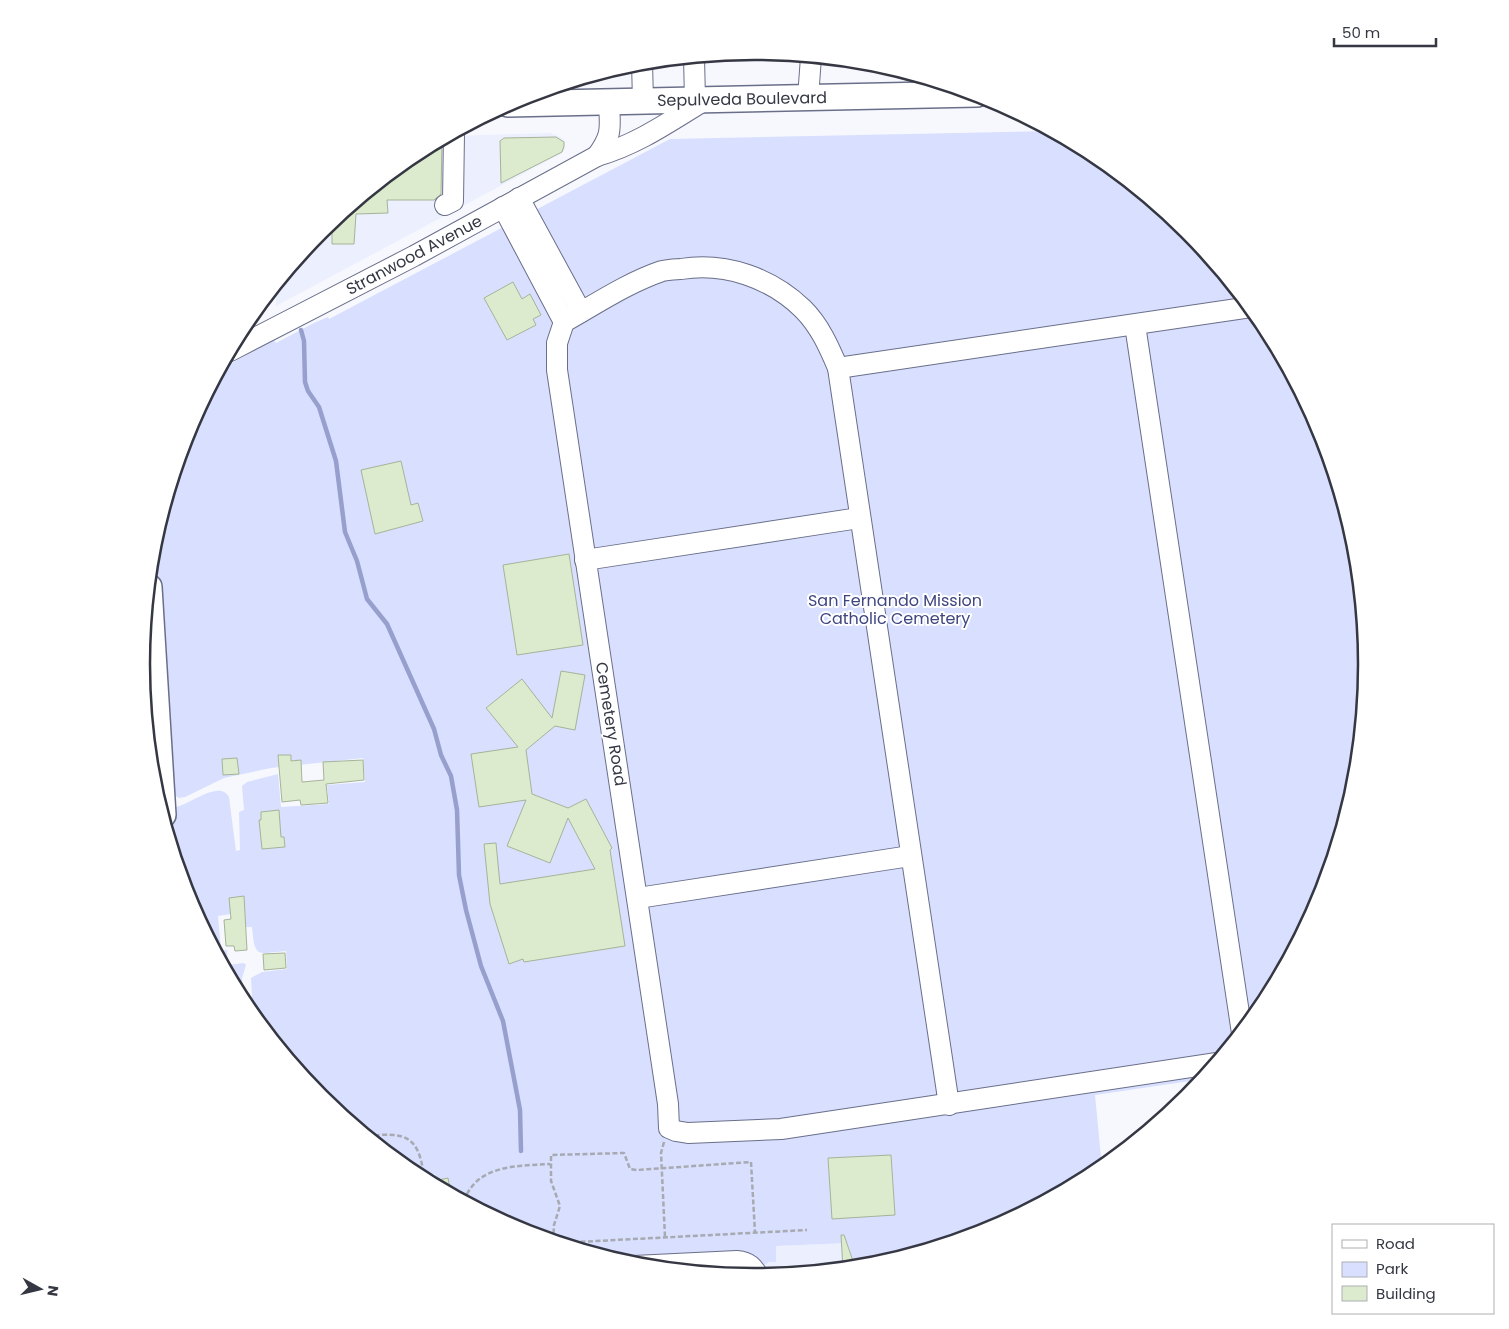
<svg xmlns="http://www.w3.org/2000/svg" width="1509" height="1329" viewBox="0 0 1509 1329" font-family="Poppins,sans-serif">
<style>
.built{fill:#eceffe}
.green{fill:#d8dfff}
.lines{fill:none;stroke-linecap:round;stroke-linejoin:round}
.stream{stroke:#979fcc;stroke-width:4.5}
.building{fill:#dceacd;stroke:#a6b398}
.minor-casing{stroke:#6a6f89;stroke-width:22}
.major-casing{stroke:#6a6f89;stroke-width:28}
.path{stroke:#a8aab2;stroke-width:2.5;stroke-dasharray:5 2.5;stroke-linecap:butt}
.minor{stroke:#fff;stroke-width:20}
.major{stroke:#fff;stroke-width:25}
.labels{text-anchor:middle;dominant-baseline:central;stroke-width:4;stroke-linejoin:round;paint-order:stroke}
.street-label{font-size:16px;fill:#353743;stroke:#fff}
.park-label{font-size:16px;fill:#3f4680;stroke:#fff}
.rim{fill:none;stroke:#353743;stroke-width:2.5}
</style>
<rect width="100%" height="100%" fill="#f7f8fe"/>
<g class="built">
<polygon points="550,133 560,137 565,141 565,149 562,153 276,306 276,286 321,231 414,154 449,136"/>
<polygon points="847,1243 853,1261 853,1268 754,1278 635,1266 609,1258 735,1252 775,1246"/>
</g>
<path class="green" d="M1051,131L1095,155L1188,231L1265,324L1321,430L1356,545L1368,665L1356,784L1321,899L1264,1005L1204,1079L1095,1095L1102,1168L1095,1175L989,1231L874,1266L853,1268V1261L847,1243L776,1246V1262H769L761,1268L735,1252L609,1258L520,1231L444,1191L450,1189L436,1181L435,1174L420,1178L414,1174L321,1098L253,1015L251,978L262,972L287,969L286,951C256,954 255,958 252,927H246L245,917L232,918L231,914L218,916L221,951L227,950L228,965L244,963L246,965L242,978L244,1005L188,899L174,854L171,812L175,807C190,805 219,779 229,797L236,851L240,850L239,812L244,810L242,786L247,782L278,774L281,807L329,804L327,785L365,782L363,758L271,768L224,778L185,797L179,798L174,795L163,677L156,536L188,430L221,369L274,340L276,343L314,323L328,317L329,319L670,139Z"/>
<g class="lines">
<polyline class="stream" points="301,330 304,341 305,382 308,391 319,407 336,461 345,532 357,561 367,599 387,624 434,729 441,755 451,776 457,810 459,875 466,910 481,966 503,1021 520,1110 521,1151"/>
</g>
<g class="building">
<polygon points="556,137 564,142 564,146 562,152 501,183 500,141 504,138"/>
<polygon points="442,140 441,194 434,200 387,200 388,213 356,214 354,244 332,244 332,221 414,154"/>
<polygon points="513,282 522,299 530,294 541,315 533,319 536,325 507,340 484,298"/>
<polygon points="401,461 411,505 418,503 423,521 375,534 361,470"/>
<polygon points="569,554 583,645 517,655 503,565"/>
<polygon points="561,671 585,675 575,730 555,726 526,750 532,794 568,808 586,799 612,848 610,850 625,946 524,962 523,959 509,964 490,904 484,844 496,843 500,884 595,869 568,818 550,863 507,846 526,800 479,807 471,754 518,747 486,708 522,679 552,718"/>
<polygon points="278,755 291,755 291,761 301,760 302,782 324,780 323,762 363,760 364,780 326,784 328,803 301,805 300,800 282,802"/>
<polygon points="237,758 239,774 223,775 222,759"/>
<polygon points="279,810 281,837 284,837 285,847 262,849 259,820 261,820 261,812"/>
<polygon points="244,896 247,950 235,951 234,946 226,946 224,920 231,919 229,898"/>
<polygon points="285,953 286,968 264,970 263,954"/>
<polygon points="891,1155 895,1215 832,1219 828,1158"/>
<polygon points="448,1178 451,1194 429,1182"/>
<polygon points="841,1235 844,1235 853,1261 853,1268 843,1269"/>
</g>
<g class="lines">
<g class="minor-casing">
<g id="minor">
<polyline points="694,57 695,100"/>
<polyline points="642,62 643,101"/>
<polyline points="808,98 811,57"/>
<path d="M597,156C613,134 610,128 609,102"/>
<polyline points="519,198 581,312"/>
<polyline points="445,205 453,201 454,133"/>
<polyline points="503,207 564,322"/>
<polyline points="1135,325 1242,1033"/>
<path d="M230,351L414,256L597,156C638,144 669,122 705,100"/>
<polyline points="838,368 949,1105"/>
<polyline points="585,560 859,518"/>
<polyline points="638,898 910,856"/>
<path d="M1217,1063L781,1129L688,1133L676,1131L669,1128L668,1104L557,370V343L564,322C596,304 627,283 662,271C668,270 675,269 681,269C726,262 771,278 803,309C820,326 829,347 838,368L1251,307"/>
<path d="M634,1266L737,1261C749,1262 753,1267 759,1277"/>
</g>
</g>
<g class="major-casing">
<g id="major">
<polyline points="508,104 977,94"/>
<polyline points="149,587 163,815"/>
</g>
</g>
<g class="path">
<path d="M367,1136C405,1132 419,1135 424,1177"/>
<polyline points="664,1142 661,1153 665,1237"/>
<polyline points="415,1175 423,1173"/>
<path d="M464,1201C477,1164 518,1166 550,1164"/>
<polyline points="553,1241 554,1225 560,1206 551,1181 551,1155 624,1153 630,1169 637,1170 751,1162 755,1233"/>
<polyline points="558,1243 807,1230"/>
</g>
<use href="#minor" class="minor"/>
<use href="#major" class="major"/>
</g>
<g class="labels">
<g class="street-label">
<text transform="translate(742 99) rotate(-1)">Sepulveda Boulevard</text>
<text transform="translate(414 255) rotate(-28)">Stranwood Avenue</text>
<text transform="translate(611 724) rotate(81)">Cemetery Road</text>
</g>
<g class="park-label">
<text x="895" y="600">San Fernando Mission<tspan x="895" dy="18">Catholic Cemetery</tspan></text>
</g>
</g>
<path d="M0 0H1509V1329H0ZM150 664a604 604 0 1 1 1208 0a604 604 0 1 1-1208 0Z" fill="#fff" fill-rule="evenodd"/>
<path class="rim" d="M150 664a604 604 0 1 1 1208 0a604 604 0 1 1-1208 0Z"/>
<rect x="1332" y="1224" width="162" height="90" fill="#ffffff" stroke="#aeafb4"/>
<rect x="1342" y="1240" width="25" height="8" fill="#ffffff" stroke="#aeafb4"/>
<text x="1376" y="1249" font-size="15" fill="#353743">Road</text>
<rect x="1342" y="1262" width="25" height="15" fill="#d8dfff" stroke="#aeafb4"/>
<text x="1376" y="1274" font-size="15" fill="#353743">Park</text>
<rect x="1342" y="1286" width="25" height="15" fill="#dceacd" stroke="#aeafb4"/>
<text x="1376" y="1299" font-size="15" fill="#353743">Building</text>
<g transform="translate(40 1289) rotate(98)" stroke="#ffffff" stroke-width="4" paint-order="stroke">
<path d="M0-4L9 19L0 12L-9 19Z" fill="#353743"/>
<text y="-8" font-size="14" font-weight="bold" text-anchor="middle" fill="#353743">N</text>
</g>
<path d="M1334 38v8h102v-8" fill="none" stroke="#353743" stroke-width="2.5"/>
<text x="1342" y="38" font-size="15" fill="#353743" stroke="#ffffff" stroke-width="4" paint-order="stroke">50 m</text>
</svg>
